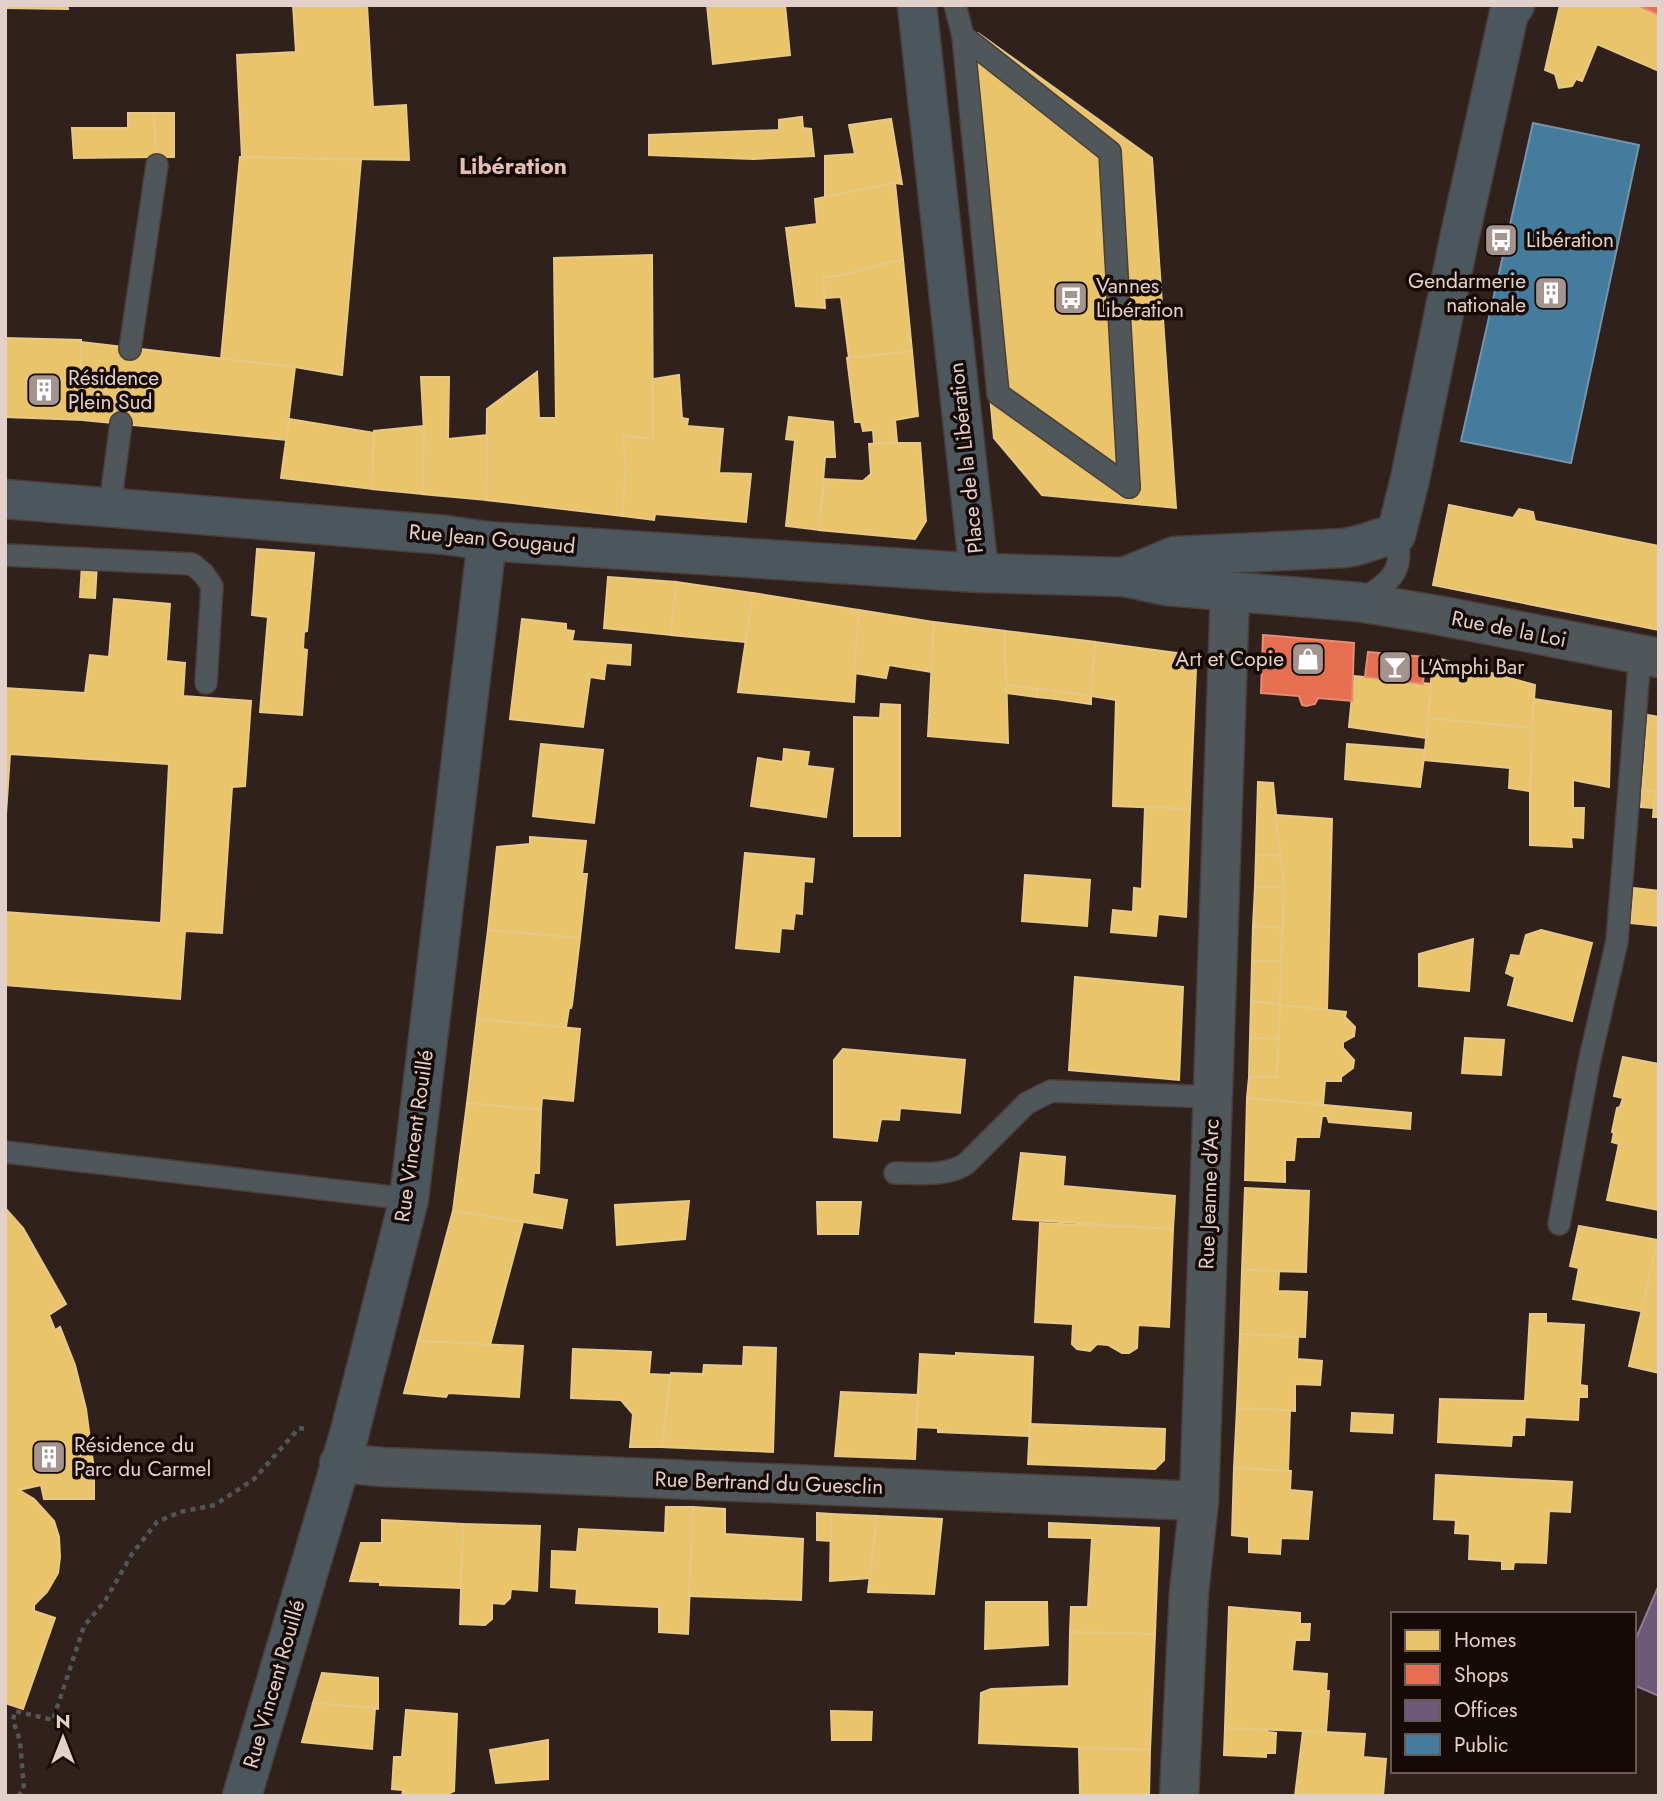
<svg xmlns="http://www.w3.org/2000/svg" width="1664" height="1801" viewBox="0 0 1664 1801" font-family="Jost,sans-serif">
<style>
.homes{fill:#e9c46a;stroke:#e8c887;stroke-width:2}
.shops{fill:#e76f51;stroke:#e68c75;stroke-width:2}
.offices{fill:#6d597a;stroke:#917d92;stroke-width:2}
.public{fill:#457b9d;stroke:#7594aa;stroke-width:2}
.lines{fill:none;stroke-linecap:round;stroke-linejoin:round}
.lane-casing{stroke:#4b3e3a;stroke-width:24}
.street-casing{stroke:#4b3e3a;stroke-width:41}
.secondary-casing{stroke:#4b3e3a;stroke-width:41}
.path{stroke:#545556;stroke-width:4.5;stroke-dasharray:5 5;stroke-linecap:butt}
.lane{stroke:#50575a;stroke-width:21}
.street{stroke:#50575a;stroke-width:38}
.secondary{stroke:#4b575d;stroke-width:38}
.labels{text-anchor:middle;dominant-baseline:central;stroke-width:7;stroke-linejoin:round;paint-order:stroke}
.poi-label{font-size:21px;fill:#e4d0ca;stroke:#160a07;text-anchor:start}
.street-label{font-size:21px;fill:#e4d0ca;stroke:#160a07}
.neighbourhood-label{font-size:23px;font-weight:bold;fill:#e4beb3;stroke:#160a07}
</style>
<rect width="100%" height="100%" fill="#30211c"/>
<g class="homes">
<polygon points="5,5 67,5 68,9 5,8"/>
<polygon points="293,5 367,5 373,107 406,105 409,160 242,157 237,55 296,52"/>
<polygon points="707,5 785,5 790,55 713,64"/>
<polygon points="1560,5 1637,5 1659,15 1659,71 1597,44 1582,81 1576,79 1572,86 1559,88 1555,74 1545,70"/>
<polygon points="978,33 1152,158 1176,508 1042,495 994,438 956,35"/>
<polygon points="128,113 154,113 156,157 74,158 72,128 128,128"/>
<polygon points="154,113 174,113 174,157 156,157"/>
<polygon points="802,117 803,128 811,129 814,156 753,159 649,155 649,135 779,130 779,120"/>
<polygon points="891,119 902,184 895,183 825,197 825,156 855,154 849,125"/>
<polygon points="240,157 361,160 342,375 295,367 221,359"/>
<polygon points="895,183 903,259 839,276 823,277 825,308 796,306 786,228 817,224 815,199"/>
<polygon points="652,255 653,439 623,436 626,468 622,516 486,500 487,409 537,372 539,418 556,418 554,258"/>
<polygon points="903,259 912,351 849,358 841,297 825,298 823,277 839,276"/>
<polygon points="5,338 81,340 83,420 5,417"/>
<polygon points="81,342 295,367 286,440 83,420"/>
<polygon points="912,351 918,416 895,420 897,442 874,444 873,430 863,431 861,422 855,422 847,358"/>
<polygon points="679,375 682,418 688,419 687,426 723,429 719,473 751,474 746,522 655,514 654,520 622,516 626,468 623,436 653,439 653,379"/>
<polygon points="421,377 449,377 448,439 487,435 486,500 422,494 424,432"/>
<polygon points="789,417 833,422 835,457 825,457 819,530 786,526 795,440 786,439"/>
<polygon points="289,419 375,433 372,489 281,478"/>
<polygon points="423,426 422,494 372,489 374,431"/>
<polygon points="883,443 920,443 926,521 915,539 819,530 824,479 863,481 871,474 869,444"/>
<polygon points="1449,505 1513,518 1519,509 1533,512 1535,521 1659,546 1659,630 1433,585"/>
<polygon points="257,549 314,553 307,631 304,632 303,649 307,650 302,715 260,712 268,617 252,615"/>
<polygon points="82,564 97,564 95,598 80,597"/>
<polygon points="608,577 676,582 671,635 604,628"/>
<polygon points="676,582 753,593 745,642 671,635"/>
<polygon points="753,593 859,610 854,702 738,692"/>
<polygon points="114,599 170,604 166,661 185,663 183,696 251,701 245,786 232,787 222,933 185,931 180,999 5,985 5,912 161,923 169,764 10,754 5,829 5,688 85,693 90,655 109,657"/>
<polygon points="859,610 934,622 932,672 889,665 886,678 854,673"/>
<polygon points="522,619 566,624 566,630 574,631 572,641 631,645 630,665 606,663 604,679 590,677 583,727 510,719"/>
<polygon points="934,622 1005,631 1008,743 928,736"/>
<polygon points="1005,631 1095,642 1091,696 1006,685"/>
<polygon points="1095,642 1184,654 1196,668 1190,809 1113,806 1116,700 1091,696"/>
<polygon points="1433,657 1535,685 1532,728 1428,718"/>
<polygon points="1354,676 1431,684 1427,738 1349,727"/>
<polygon points="1006,685 1037,689 1037,697 1007,693"/>
<polygon points="1037,689 1056,691 1055,699 1037,697"/>
<polygon points="1056,691 1091,696 1091,704 1055,699"/>
<polygon points="1534,699 1611,711 1609,787 1573,780 1573,808 1584,808 1583,838 1571,837 1572,847 1530,845 1530,769"/>
<polygon points="881,704 900,705 900,836 854,836 854,717 880,718"/>
<polygon points="1648,715 1659,717 1659,817 1653,817 1655,792 1642,790"/>
<polygon points="1428,718 1532,728 1530,791 1509,788 1510,768 1424,760"/>
<polygon points="541,744 603,750 594,823 533,816"/>
<polygon points="1347,744 1425,750 1420,787 1345,779"/>
<polygon points="784,749 809,752 807,766 833,769 826,817 751,806 758,758 783,762"/>
<polygon points="1258,782 1273,783 1280,855 1256,855"/>
<polygon points="1642,790 1655,792 1653,808 1641,807"/>
<polygon points="1145,807 1190,809 1186,917 1158,914 1156,936 1111,932 1113,910 1133,912 1134,888 1142,889"/>
<polygon points="1276,815 1332,819 1327,1010 1280,1005 1284,887"/>
<polygon points="530,837 586,841 582,874 587,874 580,938 488,930 497,847 530,844"/>
<polygon points="745,853 814,859 812,882 804,881 802,914 795,913 793,929 781,928 779,952 736,948"/>
<polygon points="1256,855 1280,855 1284,887 1255,887"/>
<polygon points="1025,875 1090,880 1087,926 1022,921"/>
<polygon points="1255,887 1284,887 1282,928 1253,926"/>
<polygon points="1634,888 1659,891 1659,926 1631,923"/>
<polygon points="1253,926 1282,928 1281,961 1252,961"/>
<polygon points="488,930 580,938 572,1005 571,1008 569,1008 566,1027 477,1019"/>
<polygon points="1541,930 1592,943 1572,1021 1508,1005 1515,977 1506,973 1511,955 1520,956 1526,935"/>
<polygon points="1473,939 1469,991 1419,986 1419,954"/>
<polygon points="1252,961 1281,961 1280,1004 1251,1001"/>
<polygon points="1075,977 1183,987 1179,1080 1069,1070"/>
<polygon points="1251,1001 1280,1004 1278,1039 1250,1038"/>
<polygon points="1280,1005 1346,1012 1345,1017 1355,1027 1354,1036 1343,1042 1343,1048 1354,1060 1353,1068 1341,1077 1341,1081 1325,1081 1323,1105 1247,1098 1249,1077 1277,1077"/>
<polygon points="477,1019 580,1029 573,1101 542,1098 541,1110 467,1103"/>
<polygon points="1250,1038 1278,1039 1277,1077 1249,1077"/>
<polygon points="1465,1038 1504,1040 1501,1075 1462,1073"/>
<polygon points="843,1049 965,1060 960,1113 900,1108 899,1120 881,1119 877,1141 834,1137 834,1060"/>
<polygon points="1623,1057 1659,1064 1659,1210 1607,1200 1619,1144 1612,1142 1614,1133 1612,1132 1617,1108 1620,1107 1623,1098 1614,1096"/>
<polygon points="1247,1098 1411,1113 1410,1129 1329,1122 1327,1116 1322,1116 1319,1137 1296,1137 1294,1160 1285,1160 1285,1182 1245,1180"/>
<polygon points="467,1103 541,1110 539,1173 534,1173 532,1194 567,1200 562,1228 453,1211"/>
<polygon points="1021,1153 1065,1157 1063,1186 1175,1196 1173,1229 1013,1219"/>
<polygon points="1245,1188 1309,1191 1306,1272 1242,1270"/>
<polygon points="689,1201 685,1239 617,1245 615,1205"/>
<polygon points="817,1202 861,1202 858,1234 818,1234"/>
<polygon points="5,1208 23,1228 66,1304 49,1315 55,1330 60,1327 75,1365 86,1409 94,1470 94,1499 44,1499 41,1485 19,1490 34,1499 54,1521 59,1537 60,1557 58,1573 47,1592 34,1605 34,1611 55,1618 23,1709 5,1703"/>
<polygon points="453,1211 523,1222 490,1345 418,1341"/>
<polygon points="1040,1223 1173,1229 1169,1327 1138,1325 1137,1348 1129,1353 1122,1353 1108,1345 1097,1344 1090,1351 1077,1349 1072,1344 1073,1324 1035,1322"/>
<polygon points="1579,1226 1658,1240 1641,1311 1573,1299 1579,1268 1570,1266"/>
<polygon points="1659,1235 1659,1373 1629,1366"/>
<polygon points="1242,1270 1279,1271 1278,1291 1307,1292 1305,1337 1240,1334"/>
<polygon points="1530,1314 1546,1314 1546,1323 1584,1325 1580,1385 1587,1386 1587,1397 1579,1397 1578,1420 1525,1417 1524,1435 1512,1435 1511,1446 1438,1442 1440,1399 1525,1401"/>
<polygon points="1240,1334 1298,1337 1297,1359 1322,1361 1320,1385 1295,1384 1295,1411 1237,1408"/>
<polygon points="418,1341 523,1346 519,1397 448,1393 446,1397 404,1393"/>
<polygon points="744,1347 776,1348 773,1452 662,1447 671,1373 703,1374 704,1365 743,1366"/>
<polygon points="573,1349 651,1352 649,1374 670,1375 662,1447 630,1447 633,1414 621,1400 571,1398"/>
<polygon points="956,1353 1033,1357 1030,1436 938,1432 938,1428 916,1427 920,1354 956,1356"/>
<polygon points="841,1392 918,1395 915,1459 835,1456"/>
<polygon points="1237,1408 1290,1410 1288,1471 1234,1468"/>
<polygon points="1352,1413 1393,1415 1392,1433 1351,1431"/>
<polygon points="1030,1424 1165,1429 1164,1460 1155,1469 1028,1464"/>
<polygon points="1234,1468 1291,1471 1290,1490 1312,1492 1308,1539 1281,1538 1280,1554 1249,1552 1249,1537 1232,1535"/>
<polygon points="1436,1475 1572,1482 1570,1512 1549,1511 1546,1563 1514,1562 1513,1569 1502,1569 1502,1561 1469,1559 1470,1534 1455,1533 1456,1520 1434,1519"/>
<polygon points="666,1507 693,1507 688,1634 659,1632 659,1607 576,1603 577,1589 551,1587 552,1551 577,1552 579,1529 665,1533"/>
<polygon points="693,1507 725,1509 725,1534 803,1539 801,1600 689,1596"/>
<polygon points="817,1513 831,1514 831,1541 817,1540"/>
<polygon points="831,1514 877,1516 870,1578 830,1581"/>
<polygon points="877,1516 942,1519 934,1594 868,1592"/>
<polygon points="382,1520 463,1524 461,1588 380,1585 380,1582 350,1581 361,1543 382,1543"/>
<polygon points="1049,1523 1159,1528 1155,1634 1070,1632 1071,1607 1088,1607 1092,1538 1049,1537"/>
<polygon points="463,1524 540,1526 537,1591 511,1589 510,1598 504,1604 492,1603 492,1619 485,1625 460,1624"/>
<polygon points="986,1602 1047,1602 1048,1645 985,1649"/>
<polygon points="1229,1607 1300,1613 1300,1624 1310,1624 1309,1640 1295,1640 1292,1671 1327,1674 1326,1691 1329,1691 1326,1732 1225,1728"/>
<polygon points="1070,1632 1155,1634 1150,1750 979,1743 981,1693 991,1689 1069,1686"/>
<polygon points="322,1673 378,1678 378,1709 313,1703"/>
<polygon points="313,1703 375,1708 372,1749 302,1742"/>
<polygon points="406,1710 457,1714 454,1791 443,1796 402,1796 403,1790 392,1789 394,1757 402,1757"/>
<polygon points="831,1711 872,1712 871,1740 832,1740"/>
<polygon points="1225,1728 1267,1730 1268,1732 1276,1733 1275,1753 1266,1753 1266,1757 1224,1755"/>
<polygon points="1303,1731 1365,1734 1363,1757 1386,1759 1383,1796 1295,1796"/>
<polygon points="548,1740 548,1779 496,1783 490,1750"/>
<polygon points="1079,1748 1150,1750 1149,1796 1080,1796"/>
</g>
<g class="shops">
<polygon points="1637,5 1659,5 1659,15"/>
<polygon points="1263,635 1354,643 1352,701 1318,698 1315,704 1306,706 1302,705 1299,696 1261,693"/>
<polygon points="1368,652 1425,657 1423,684 1365,677"/>
</g>
<polygon class="offices" points="1659,1585 1659,1696 1634,1685 1634,1643"/>
<polygon class="public" points="1533,123 1639,145 1571,463 1461,441"/>
<g class="lines">
<g class="lane-casing">
<g id="lane">
<polyline points="955,5 963,36 998,394 1129,487"/>
<polyline points="963,36 1110,152 1129,487"/>
<polyline points="130,349 157,165"/>
<polyline points="110,506 121,423"/>
<polyline points="5,555 192,564 203,573 212,586 206,683"/>
<path d="M1360,601C1389,582 1406,573 1396,535"/>
<polyline points="5,1152 409,1199"/>
<path d="M895,1173C918,1173 945,1177 966,1164L1027,1103L1051,1091L1212,1097"/>
<polyline points="1559,1224 1589,1063 1617,941 1640,655"/>
</g>
</g>
<g class="street-casing">
<g id="street">
<polyline points="1358,602 1437,615 1659,658"/>
<polyline points="339,1463 382,1467 1199,1501"/>
<polyline points="1179,1796 1189,1592 1199,1501 1230,592"/>
</g>
</g>
<g class="secondary-casing">
<g id="secondary">
<polyline points="917,5 979,573"/>
<polyline points="5,499 446,535 487,541 979,573 1124,577 1166,586 1358,602"/>
<path d="M1124,577L1175,556L1344,548C1364,546 1376,537 1396,535L1410,479L1460,235L1509,13L1515,5"/>
<polyline points="242,1796 349,1435 409,1199 487,541"/>
</g>
</g>
<polyline class="path" points="18,1796 24,1789 20,1741 13,1720 15,1711 53,1720 84,1626 105,1601 132,1554 157,1522 180,1512 215,1505 254,1479 299,1428 306,1429"/>
<use href="#lane" class="lane"/>
<use href="#street" class="street"/>
<use href="#secondary" class="secondary"/>
</g>
<defs>
<g id="bus-square" transform="scale(1.75)"><rect x="-9" y="-9" width="18" height="18" rx="4" fill="#a5938d" stroke="#160a07"/><path d="M-5-6H5V4H4V6H2V4H-2V6H-4V4H-5ZM-3.5-4V0h7V-4ZM-3.5 1.2v1.5H-2V1.2ZM2 1.2v1.5H3.5V1.2Z" fill="#fff"/></g>
<g id="building-square" transform="scale(1.75)"><rect x="-9" y="-9" width="18" height="18" rx="4" fill="#a5938d" stroke="#160a07"/><path d="M-4-6H4V6H1V3H-1V6H-4ZM-2.5-4.3h1.7v1.8h-1.7ZM.8-4.3h1.7v1.8H.8ZM-2.5-1h1.7V.8h-1.7ZM.8-1h1.7V.8H.8Z" fill="#fff"/></g>
<g id="shop-square" transform="scale(1.75)"><rect x="-9" y="-9" width="18" height="18" rx="4" fill="#a5938d" stroke="#160a07"/><path d="M-5-2.5h2.3a2.7 3.5 0 0 1 5.4 0H5L5.5 6h-11ZM-1.5-2.5h3a1.5 2.3 0 0 0-3 0Z" fill="#fff"/></g>
<g id="bar-square" transform="scale(1.75)"><rect x="-9" y="-9" width="18" height="18" rx="4" fill="#a5938d" stroke="#160a07"/><path d="M-6-5H6L.8 .8V4.5H3.5V6h-7V4.5H-.8V.8Z" fill="#fff"/></g>
</defs>
<g fill-rule="evenodd">
<use href="#bus-square" x="1501" y="240"/>
<use href="#building-square" x="1551" y="293"/>
<use href="#bus-square" x="1071" y="298"/>
<use href="#building-square" x="44" y="390"/>
<use href="#shop-square" x="1308" y="659"/>
<use href="#bar-square" x="1395" y="667"/>
<use href="#building-square" x="49" y="1457"/>
</g>
<g class="labels">
<g class="poi-label">
<text x="1526" y="240">Libération</text>
<text x="1526" y="281" text-anchor="end">Gendarmerie<tspan x="1526" dy="24">nationale</tspan></text>
<text x="1096" y="286">Vannes<tspan x="1096" dy="24">Libération</tspan></text>
<text x="68" y="378">Résidence<tspan x="68" dy="24">Plein Sud</tspan></text>
<text x="1284" y="659" text-anchor="end">Art et Copie</text>
<text x="1420" y="667">L'Amphi Bar</text>
<text x="74" y="1445">Résidence du<tspan x="74" dy="24">Parc du Carmel</tspan></text>
</g>
<g class="street-label">
<text transform="translate(966 458) rotate(-96)">Place de la Libération</text>
<text transform="translate(492 539) rotate(5)">Rue Jean Gougaud</text>
<text transform="translate(1509 629) rotate(11)">Rue de la Loi</text>
<text transform="translate(414 1136) rotate(-82)">Rue Vincent Rouillé</text>
<text transform="translate(1209 1194) rotate(-88)">Rue Jeanne d'Arc</text>
<text transform="translate(769 1483) rotate(2)">Rue Bertrand du Guesclin</text>
<text transform="translate(274 1684) rotate(-74)">Rue Vincent Rouillé</text>
</g>
<g class="neighbourhood-label">
<text x="513" y="166">Libération</text>
</g>
</g>
<rect width="1664" height="1801" fill="none" stroke="#e4d0ca" stroke-width="14"/>
<rect x="1391" y="1612" width="245" height="161" fill="#160a07" stroke="#685955" stroke-width="2"/>
<rect x="1405" y="1630" width="35" height="21" fill="#e9c46a" stroke="#685955" stroke-width="2"/>
<text x="1454" y="1647" font-size="21" fill="#e4d0ca">Homes</text>
<rect x="1405" y="1664" width="35" height="21" fill="#e76f51" stroke="#685955" stroke-width="2"/>
<text x="1454" y="1682" font-size="21" fill="#e4d0ca">Shops</text>
<rect x="1405" y="1700" width="35" height="21" fill="#6d597a" stroke="#685955" stroke-width="2"/>
<text x="1454" y="1717" font-size="21" fill="#e4d0ca">Offices</text>
<rect x="1405" y="1734" width="35" height="21" fill="#457b9d" stroke="#685955" stroke-width="2"/>
<text x="1454" y="1752" font-size="21" fill="#e4d0ca">Public</text>
<g transform="translate(63 1738)" stroke="#160a07" stroke-width="5" paint-order="stroke">
<path d="M0-5L12 26L0 18L-12 26Z" fill="#e4d0ca"/>
<text y="-10" font-size="19" font-weight="bold" text-anchor="middle" fill="#e4d0ca">N</text>
</g>
</svg>
